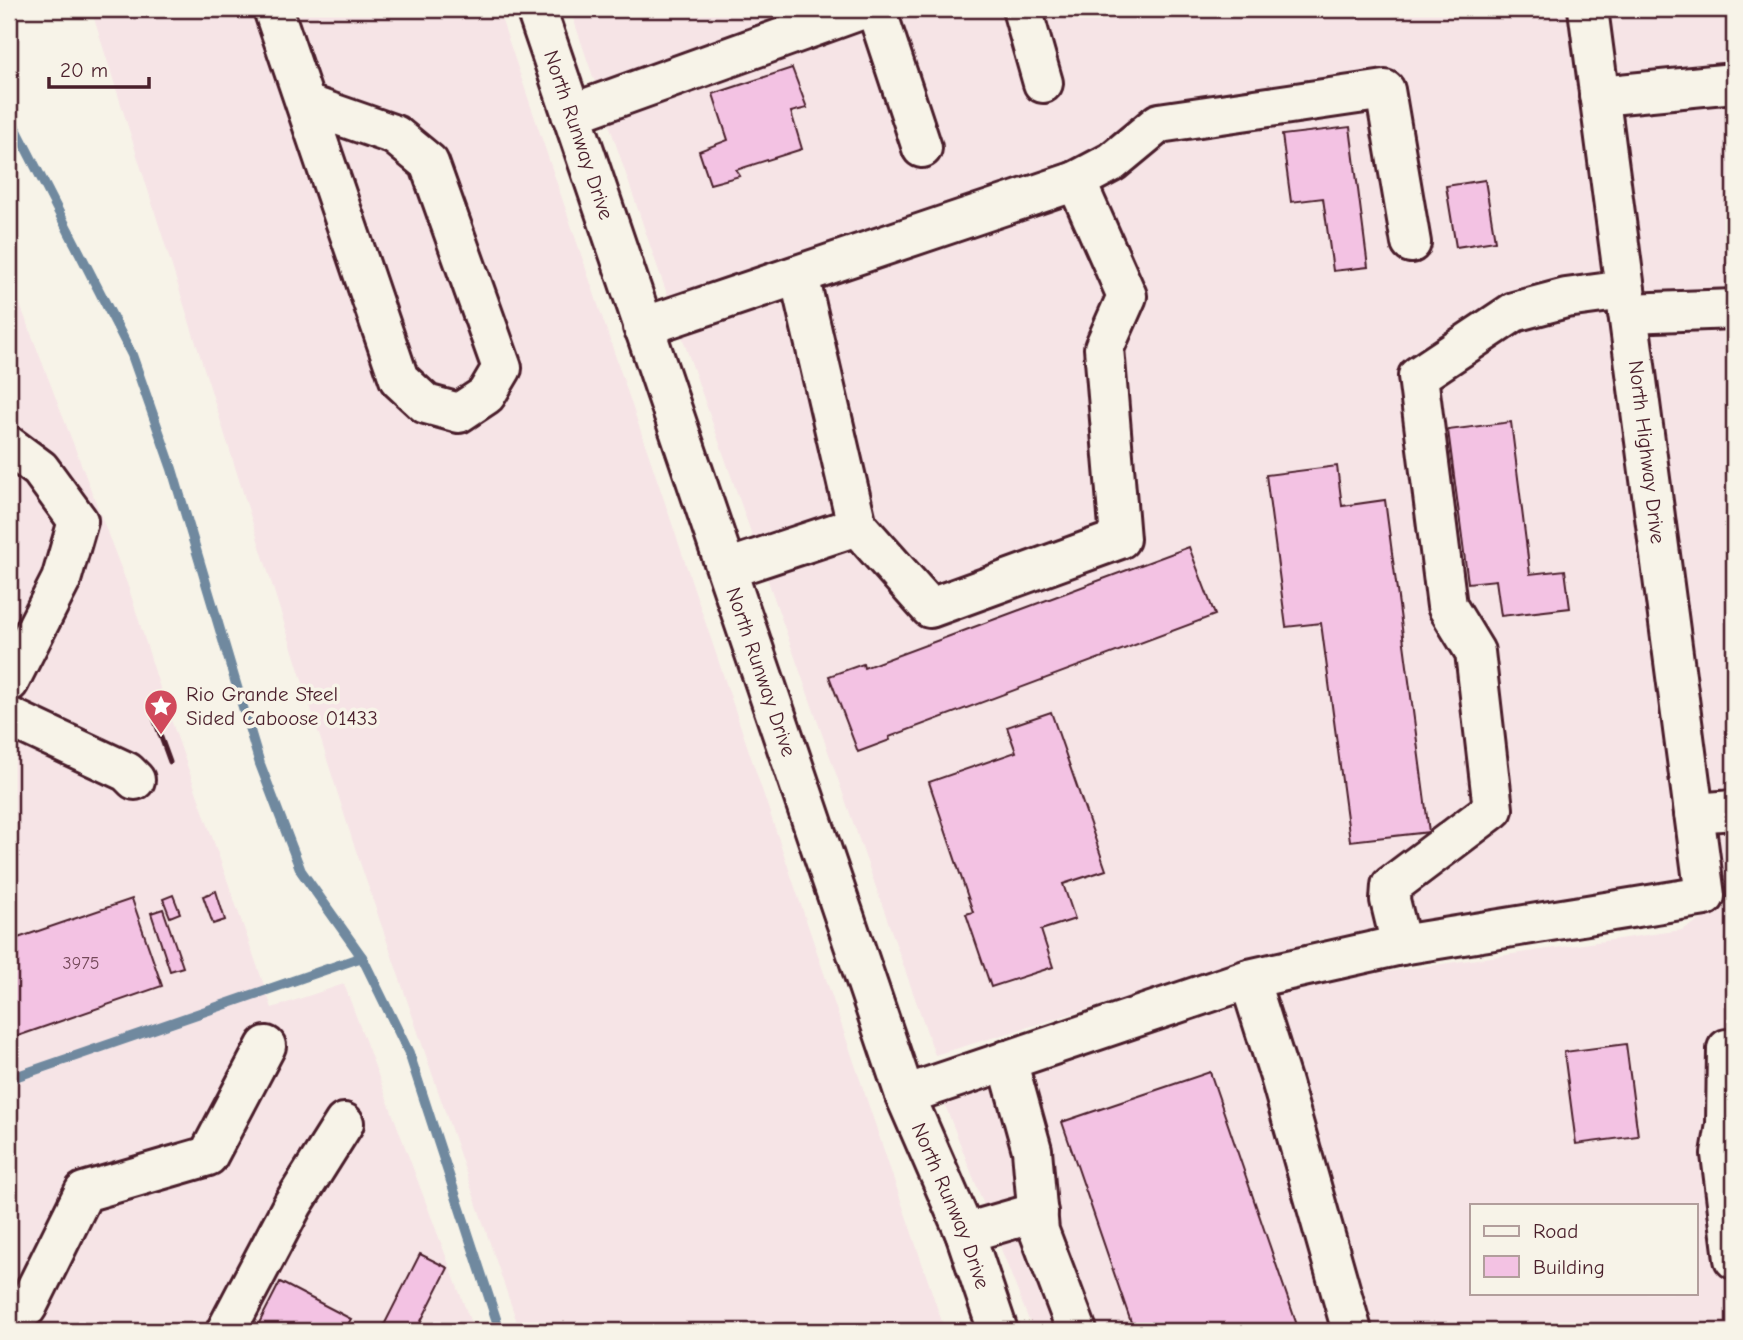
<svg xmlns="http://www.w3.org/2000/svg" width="1743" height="1340" viewBox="0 0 1743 1340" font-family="'Comic Neue',sans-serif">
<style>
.built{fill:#f6e4e6;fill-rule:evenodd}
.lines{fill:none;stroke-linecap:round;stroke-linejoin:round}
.stream{stroke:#70899f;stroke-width:10}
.building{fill:#f3c2e3;stroke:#4a1f2b;stroke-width:2}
.minor-casing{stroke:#4a1f2b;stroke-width:44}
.minor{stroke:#f7f3e8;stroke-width:38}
.rail{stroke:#4a1f2b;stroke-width:5}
.labels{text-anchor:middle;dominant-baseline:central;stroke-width:7;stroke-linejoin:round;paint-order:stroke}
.number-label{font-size:18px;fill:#744859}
.street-label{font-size:21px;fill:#4a1f2b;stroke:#f7f3e8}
.poi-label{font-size:21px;fill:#4a1f2b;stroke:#f7f3e8;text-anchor:start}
</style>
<rect width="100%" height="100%" fill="#f7f3e8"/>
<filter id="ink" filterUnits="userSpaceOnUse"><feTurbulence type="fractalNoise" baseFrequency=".0143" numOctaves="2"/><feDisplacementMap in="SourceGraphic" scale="14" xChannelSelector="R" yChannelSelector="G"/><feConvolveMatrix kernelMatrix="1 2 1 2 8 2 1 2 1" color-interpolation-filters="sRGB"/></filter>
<g filter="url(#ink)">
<g class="built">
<polygon points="91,9 498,9 945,1331 520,1331 352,839"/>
<polygon points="570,9 1734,9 1734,886 1321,939 935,1055 654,257"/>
<polygon points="9,276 129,589 160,688 272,1008 344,984 474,1331 9,1331"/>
<path d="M1734,901V1331H1033L945,1105L1210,1014L1342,978L1682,930ZM1472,1205H1696V1293H1472Z"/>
</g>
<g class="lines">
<g class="stream">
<polyline points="9,115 132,355 172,469 260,764 301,871 362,957 409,1053 500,1331"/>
<polyline points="9,1079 362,957"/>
</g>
</g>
<g class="building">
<polygon points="792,68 807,108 791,112 802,149 736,170 740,176 710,184 699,151 728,140 713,94"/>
<polygon points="1350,127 1368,267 1333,271 1323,198 1291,202 1282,135"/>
<polygon points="1485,180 1495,241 1456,247 1446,186"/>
<polygon points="1511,422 1530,574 1565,570 1570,608 1501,616 1496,580 1468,583 1448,430"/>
<polygon points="1337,466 1342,506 1385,500 1429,832 1350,841 1321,623 1286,627 1266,475"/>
<polygon points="1189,547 1215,615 889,737 890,740 858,752 829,676 863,664 864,668"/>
<polygon points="1051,712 1106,870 1063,884 1075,919 1041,930 1053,967 991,987 966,914 973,912 929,782 1016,752 1007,727"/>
<polygon points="216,891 225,920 213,924 203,896"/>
<polygon points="173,895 180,913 170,917 163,899"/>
<polygon points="132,899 162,986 9,1039 9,941"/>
<polygon points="163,909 183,967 170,971 151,913"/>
<polygon points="1626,1044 1638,1136 1576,1144 1564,1052"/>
<polygon points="1210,1072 1299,1331 1134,1331 1062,1122"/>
<polygon points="420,1254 448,1268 416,1331 386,1331 382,1329"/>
<polygon points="280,1282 351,1319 344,1331 255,1331"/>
</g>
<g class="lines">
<g class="minor-casing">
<g id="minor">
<polyline points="273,9 399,379 426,404 459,413 486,395 502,368 429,163 395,135 306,104"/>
<path id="s1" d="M536,9L905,1095L965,1233L998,1331"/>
<polyline points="876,9 922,148"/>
<polyline points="1022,9 1043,83"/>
<polyline points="1599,96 1734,83"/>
<polyline points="571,114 863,9"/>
<polyline points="1076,181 1112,162 1159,123 1385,90 1411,243"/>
<polyline points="799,275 857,526"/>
<polyline points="1628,313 1734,309"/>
<polyline points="643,327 1076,181 1127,296 1104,348 1120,539 930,608 857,526 727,569"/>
<polyline points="9,446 40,469 78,521 61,580 9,682"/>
<polyline points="9,717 127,772 135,780"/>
<polyline points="1694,813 1734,810"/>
<polyline points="1401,945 1390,900 1391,886 1493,809 1475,652 1447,606 1418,376 1514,312 1566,298 1625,290"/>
<polyline points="1249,979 1281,1080 1352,1331"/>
<polyline points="1727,1049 1726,1124 1721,1154 1734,1259"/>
<polyline points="1007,1060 1032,1150 1039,1231 1077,1331"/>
<polyline points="905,1095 1249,979 1401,945 1705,896 1588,9"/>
<polyline points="965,1233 1038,1212"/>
<polyline points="9,1319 27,1307 84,1192 208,1156 266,1046"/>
<polyline points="226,1331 293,1204 344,1123"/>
</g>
</g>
<use href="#minor" class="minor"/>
<polyline class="rail" points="151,710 170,762"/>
</g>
</g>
<defs>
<g id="sight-pin" transform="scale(1.75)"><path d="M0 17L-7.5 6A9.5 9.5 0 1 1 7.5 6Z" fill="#d1495b" stroke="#f7f3e8"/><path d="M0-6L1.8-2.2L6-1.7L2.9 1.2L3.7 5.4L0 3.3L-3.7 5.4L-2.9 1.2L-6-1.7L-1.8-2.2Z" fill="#fff"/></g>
</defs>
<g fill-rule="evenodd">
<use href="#sight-pin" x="161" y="706"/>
</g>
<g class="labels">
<g class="number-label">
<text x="81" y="963">3975</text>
</g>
<g class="street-label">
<text stroke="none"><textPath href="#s1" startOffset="133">North Runway Drive</textPath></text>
<text transform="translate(1647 452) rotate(83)">North Highway Drive</text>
<text stroke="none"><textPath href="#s1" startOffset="700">North Runway Drive</textPath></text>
<text stroke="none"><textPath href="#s1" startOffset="1267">North Runway Drive</textPath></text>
</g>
<g class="poi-label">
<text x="186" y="694">Rio Grande Steel<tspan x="186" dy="24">Sided Caboose 01433</tspan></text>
</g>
</g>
<rect width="1743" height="1340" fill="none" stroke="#f7f3e8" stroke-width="35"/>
<rect x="18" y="18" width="1708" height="1305" fill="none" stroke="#4a1f2b" stroke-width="2.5" filter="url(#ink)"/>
<rect x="1470" y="1204" width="228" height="91" fill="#f7f3e8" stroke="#b29e9c" stroke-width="2"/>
<rect x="1484" y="1226" width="35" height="10" fill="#f7f3e8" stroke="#b29e9c" stroke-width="2"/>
<text x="1533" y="1238" font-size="21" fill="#4a1f2b">Road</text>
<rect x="1484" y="1256" width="35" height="21" fill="#f3c2e3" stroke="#b29e9c" stroke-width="2"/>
<text x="1533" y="1274" font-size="21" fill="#4a1f2b">Building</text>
<path d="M49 77v10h100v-10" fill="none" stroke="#4a1f2b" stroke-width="3.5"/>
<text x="60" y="77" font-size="21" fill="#4a1f2b" stroke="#f7f3e8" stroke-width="5" paint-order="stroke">20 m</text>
</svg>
